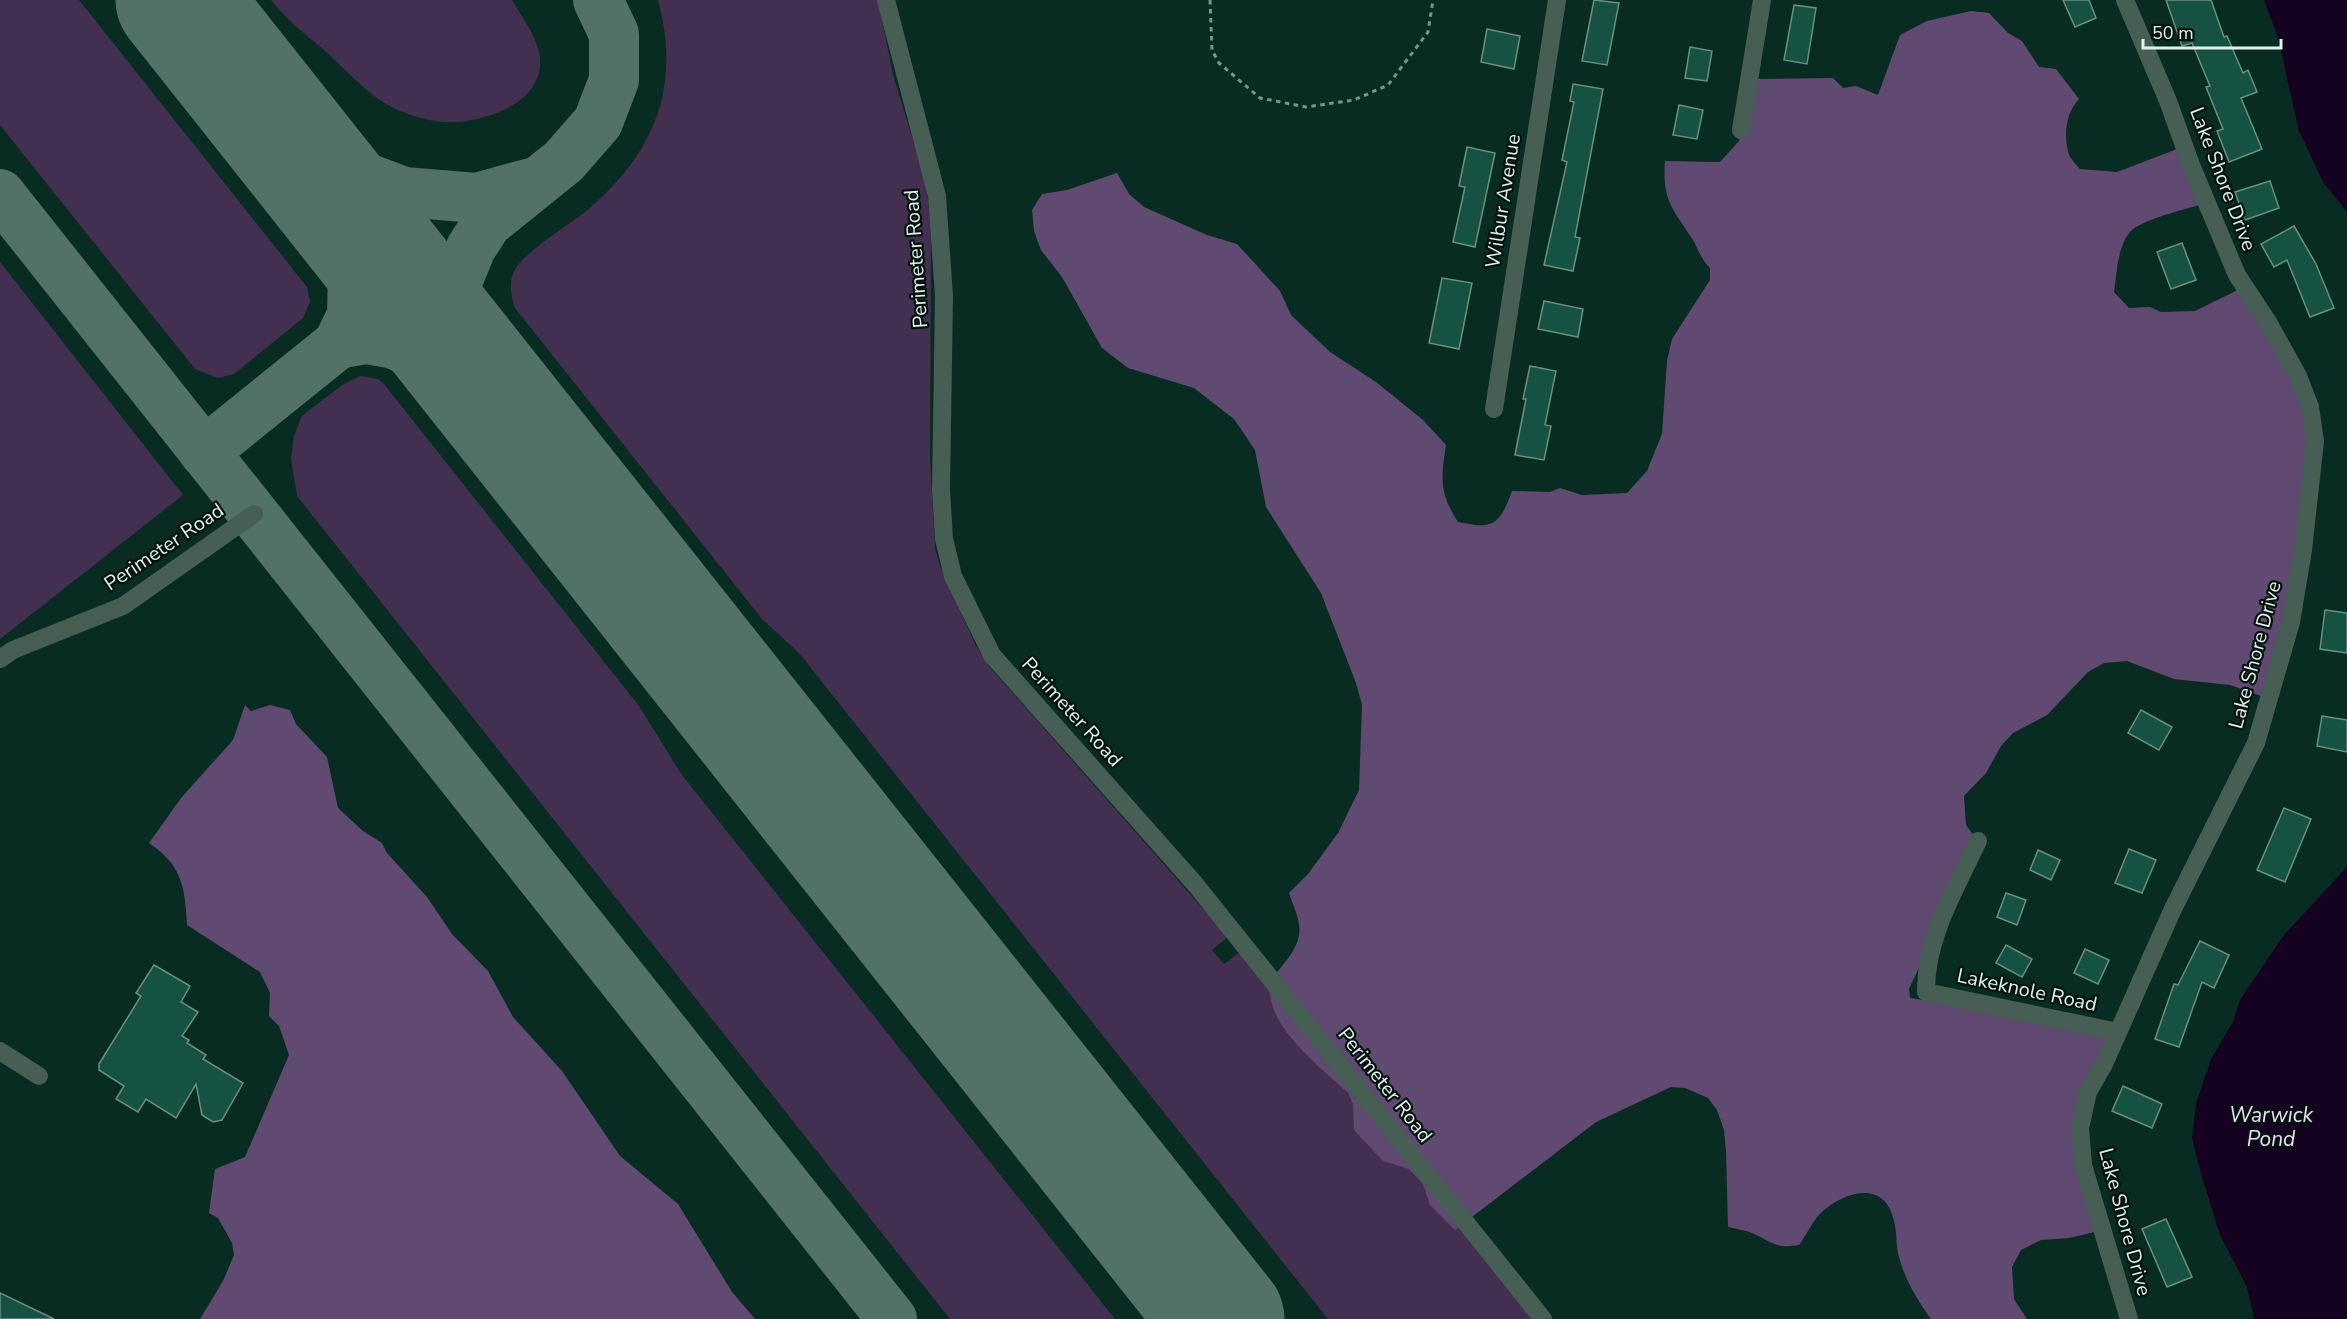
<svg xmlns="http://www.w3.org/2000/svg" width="2347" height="1319" viewBox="0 0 2347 1319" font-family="'Nunito Sans',sans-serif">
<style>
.green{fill:#432f50}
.forest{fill:#614a71}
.water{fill:#150120}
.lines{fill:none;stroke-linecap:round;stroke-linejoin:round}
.taxiway{stroke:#527167;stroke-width:50}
.runway{stroke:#527167;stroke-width:123}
.building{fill:#155241;stroke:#6a8e80;stroke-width:1.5}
.path{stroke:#79948b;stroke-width:3;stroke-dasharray:4.5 4.5;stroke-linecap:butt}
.minor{stroke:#475e55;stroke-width:18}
.labels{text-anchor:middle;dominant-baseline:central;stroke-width:4.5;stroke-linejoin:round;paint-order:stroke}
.street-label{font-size:20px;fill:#dff2eb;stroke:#04110c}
.water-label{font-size:21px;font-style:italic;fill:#eddef8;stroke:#04110c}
</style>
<rect width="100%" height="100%" fill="#082c21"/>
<g class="green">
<polygon points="0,0 79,0 307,287 310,302 303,318 234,374 218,378 195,369 0,125"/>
<path d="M271,0H512C522,17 537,36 540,57C544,101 491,120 456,122C437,123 415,118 398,110C366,96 343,65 317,44C298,28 287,20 271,0Z"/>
<path d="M658,0H878L893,75L924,176L928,200L931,237L930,459L935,548L940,566L976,646L989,666L1228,937L1212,950L1224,964L1240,952L1534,1319H1328L799,653L762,619L515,308C510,294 508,277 518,265C537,242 568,227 590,208C656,150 681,86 658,0Z"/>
<polygon points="0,262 183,495 0,639"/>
<polygon points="360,376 378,379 384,384 639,706 682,775 1115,1319 950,1319 297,496 291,458 294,436 302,416 342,385"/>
</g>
<g class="forest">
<path d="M1971,11L1989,13L2008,33L2022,41L2039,67L2056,69L2079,99C2066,112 2063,136 2069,154C2070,159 2077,165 2080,169L2117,172L2185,146L2203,204C2186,209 2139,220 2129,233C2117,249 2117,273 2114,292L2129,308L2150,307L2161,312L2195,311L2244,287L2290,360L2315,457L2267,698L2230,685L2174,679L2127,661L2104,663L2088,672L2047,715L2013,733L2001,746L1986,773L1964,796L1966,825L1978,841L1909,989L1910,998L2115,1030L2080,1123L2099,1231L2069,1238L2041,1240L2021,1250L2012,1267L2014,1299L2027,1319H1931C1916,1298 1904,1278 1898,1253C1896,1243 1897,1232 1894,1221C1885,1180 1846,1191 1823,1211C1813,1219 1807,1235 1799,1245C1774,1249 1773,1242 1752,1233C1745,1230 1736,1229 1728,1227L1726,1151L1724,1130L1717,1110L1708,1098L1685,1088L1671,1087L1596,1122L1455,1230L1430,1205L1423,1184L1409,1169L1383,1161L1354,1130L1353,1104L1348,1093C1324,1070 1256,1019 1273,980C1276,972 1284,964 1289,957C1307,932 1298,919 1289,893L1308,874L1338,833L1359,790L1362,705L1356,683L1321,593L1266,507L1255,450L1234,419L1194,388L1128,368L1102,348L1062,277L1041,250L1034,231L1032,210L1042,194L1067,190L1117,173L1129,194L1144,207L1207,235L1237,244L1280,291L1291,315L1330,352L1376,382L1423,420L1446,445C1441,478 1439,493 1458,522C1494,530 1500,524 1512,491L1550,492L1560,488L1582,495L1627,493L1647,471L1662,434L1667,361L1672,339L1710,280V268C1701,259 1699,251 1693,240C1673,209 1662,201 1665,161L1720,162L1739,141L1749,82L1752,79L1833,78L1843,88L1856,86L1878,95L1900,35L1927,21Z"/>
<path d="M245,705L251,711L270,705L290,710L296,724L327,757L338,808L363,831L382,843L387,853L427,897L452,934L488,971L513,1017L562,1071L620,1156L678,1204L732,1292L755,1319H200L223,1281L234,1255L232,1243L218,1218L209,1213L215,1169L245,1157L289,1055L279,1026L269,1016L270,993L260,972L187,925C185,887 182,865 149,843L181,798L233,740Z"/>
</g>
<g class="water">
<polygon points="2264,0 2347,0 2347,212 2323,182 2299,131 2278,38"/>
<polygon points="2347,867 2347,1319 2254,1319 2247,1287 2220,1235 2202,1177 2192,1138 2196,1104 2211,1059 2233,1022 2240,1000 2284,935"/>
</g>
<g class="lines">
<g class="taxiway">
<polyline points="245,86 321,152 361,176 404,192 476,198 531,183"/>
<polyline points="0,194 892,1319"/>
<polyline points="338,344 366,339 394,344 479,381"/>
<polyline points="479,381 456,330 455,287 471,248 487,223 564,161 598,122 614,80 614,34 598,0"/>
<polyline points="204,452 338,344 352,315 353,274 347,229 329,192"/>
</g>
<polyline class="runway" points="177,0 1223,1319"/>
</g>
<g class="building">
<polygon points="1594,0 1619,3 1607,65 1582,61"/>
<polygon points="2063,0 2089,0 2096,18 2075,27"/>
<polygon points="2166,0 2211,0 2224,37 2227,36 2243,73 2248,70 2257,92 2241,98 2262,149 2229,162 2217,131 2223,129 2206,87 2210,86 2192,43 2182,46"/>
<polygon points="1794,5 1816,8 1807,64 1784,60"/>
<polygon points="1487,29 1520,36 1514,69 1481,62"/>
<polygon points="1690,47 1712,51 1707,81 1685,78"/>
<polygon points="1573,84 1603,89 1575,237 1580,238 1573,271 1544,265 1567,162 1562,160 1574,102 1570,101"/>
<polygon points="1679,105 1703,110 1697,139 1673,135"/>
<polygon points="1467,147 1495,153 1475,247 1453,242 1465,187 1459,186"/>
<polygon points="2270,181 2279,208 2245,220 2235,192"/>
<polygon points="2294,226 2316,264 2334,308 2310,317 2287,260 2274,267 2261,244"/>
<polygon points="2182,243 2196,280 2171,289 2157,252"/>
<polygon points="1442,278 1472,283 1459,349 1429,343"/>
<polygon points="1544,301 1583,309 1578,337 1538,329"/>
<polygon points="1530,366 1556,371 1545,425 1551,426 1544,460 1515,455 1526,399 1523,399"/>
<polygon points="2325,610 2347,613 2347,653 2320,649"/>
<polygon points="2141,710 2172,727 2159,750 2128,733"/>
<polygon points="2322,716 2347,720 2347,752 2317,746"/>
<polygon points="2284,808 2311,819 2285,882 2257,870"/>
<polygon points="2129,849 2156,860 2142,893 2115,883"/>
<polygon points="2038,850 2060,860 2051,880 2030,870"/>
<polygon points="2006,893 2026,900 2017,925 1997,917"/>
<polygon points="2200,941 2229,955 2214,988 2202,982 2179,1047 2155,1039 2174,984 2178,985"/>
<polygon points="2006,945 2032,959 2022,977 1996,963"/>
<polygon points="2085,949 2109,960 2098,984 2074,973"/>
<polygon points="154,965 190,986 181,1002 198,1012 182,1036 189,1040 187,1043 206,1055 203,1059 243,1083 222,1120 213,1122 202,1115 196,1084 176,1118 146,1099 138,1112 116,1099 124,1086 99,1070 99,1064 141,996 136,993"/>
<polygon points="2123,1086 2162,1104 2152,1128 2112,1111"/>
<polygon points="2166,1219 2192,1277 2167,1287 2142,1229"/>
<polygon points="0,1293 54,1319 0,1319"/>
</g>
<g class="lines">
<polyline class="path" points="1210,0 1212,50 1219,63 1260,98 1306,107 1354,100 1388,85 1428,32 1433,0"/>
<g class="minor">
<polyline points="886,0 937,196 944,296 941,490 944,539 953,576 992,655 1195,884 1543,1319"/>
<polyline points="2125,0 2168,101 2191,165 2237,275 2268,322 2298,376 2310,407 2315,441 2303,550 2291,622 2256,743 2172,911 2104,1064 2088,1092 2080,1128 2083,1165 2129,1319"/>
<polyline points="1741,130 1762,0"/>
<polyline points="1494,409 1557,0"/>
<polyline points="0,659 13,650 123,606 254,514"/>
<path d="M1978,841C1956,888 1925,939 1926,992L2118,1032"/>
<polyline points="0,1051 39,1076"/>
</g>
</g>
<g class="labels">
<g class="street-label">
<text transform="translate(2223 179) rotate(69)">Lake Shore Drive</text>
<text transform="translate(1503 201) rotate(-81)">Wilbur Avenue</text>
<text transform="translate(916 259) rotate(-94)">Perimeter Road</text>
<text transform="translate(164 547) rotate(-34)">Perimeter Road</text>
<text transform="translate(2255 655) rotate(-75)">Lake Shore Drive</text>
<text transform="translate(1072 712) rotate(48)">Perimeter Road</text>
<text transform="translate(2027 990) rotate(12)">Lakeknole Road</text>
<text transform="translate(1385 1085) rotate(52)">Perimeter Road</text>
<text transform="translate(2125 1222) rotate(75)">Lake Shore Drive</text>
</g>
<g class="water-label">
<text x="2271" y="1115">Warwick<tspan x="2271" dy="24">Pond</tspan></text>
</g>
</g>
<path d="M2143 39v9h138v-9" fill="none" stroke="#dff2eb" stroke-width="3"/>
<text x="2152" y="39" font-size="18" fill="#dff2eb" stroke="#04110c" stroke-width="4.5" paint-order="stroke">50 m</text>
</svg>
